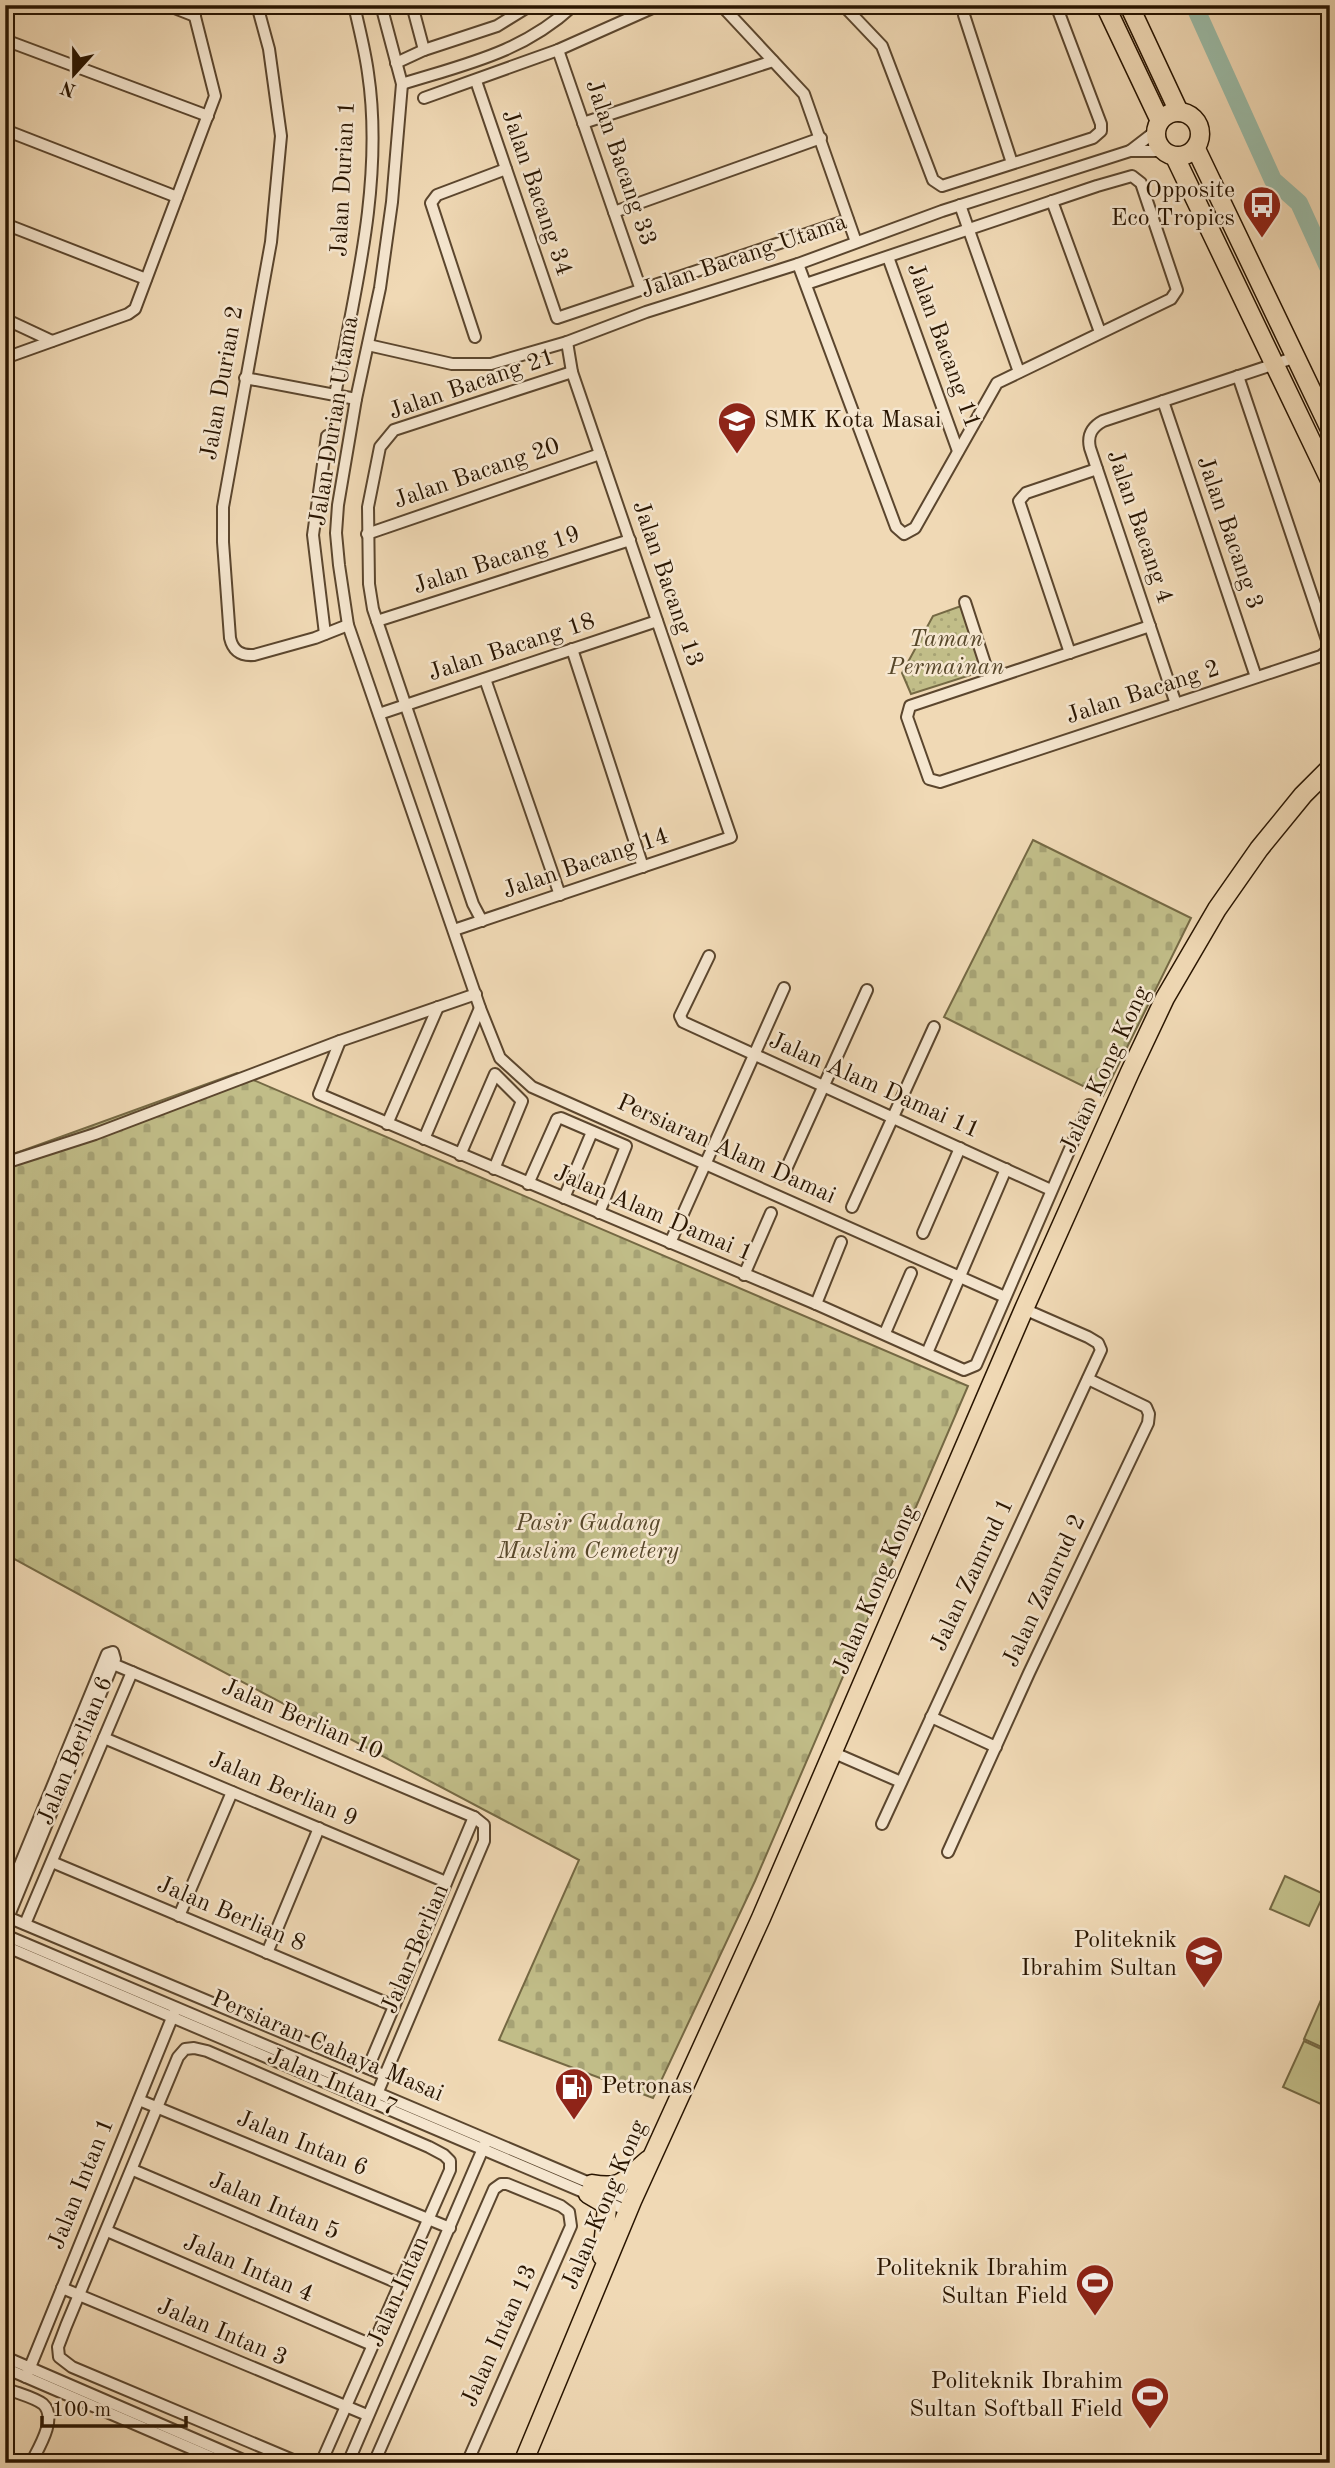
<svg xmlns="http://www.w3.org/2000/svg" width="1335" height="2468" viewBox="0 0 1335 2468" font-family="'Old Standard TT',serif">
<style>
.cemetery{fill:url(#cemetery-stones);stroke:#756944;stroke-width:2}
.park{fill:url(#park-dots);stroke:#756944;stroke-width:2}
.garden{fill:#c1bd88;stroke:#756944;stroke-width:2}
.lines{fill:none;stroke-linecap:round;stroke-linejoin:round}
.river{stroke:#9bbba7;stroke-width:18}
.street-casing{stroke:#5b462e;stroke-width:14}
.primary-casing{stroke:#291501;stroke-width:21}
.street{stroke:#f5e6cf;stroke-width:10}
.primary{stroke:#f0d9b5;stroke-width:18}
.labels{text-anchor:middle;dominant-baseline:central;stroke-width:5;stroke-linejoin:round;paint-order:stroke}
.street-label{font-size:24px;fill:#291501;stroke:#f5e6cf}
.poi-label{font-size:24px;fill:#291501;stroke:#f5e6cf;text-anchor:end}
.park-label{font-size:24px;font-style:italic;fill:#57472a;stroke:#f5e6cf}
</style>
<defs>
<pattern id="cemetery-stones" width="16" height="16" patternUnits="userSpaceOnUse" patternTransform="scale(1.75)"><rect width="16" height="16" fill="#c1bd88"/><path d="M2 7V4a2 2 0 0 1 4 0v3zM10 15v-3a2 2 0 0 1 4 0v3z" fill="#a6a274"/></pattern>
<pattern id="park-dots" width="8" height="8" patternUnits="userSpaceOnUse" patternTransform="scale(1.75)"><rect width="8" height="8" fill="#c1bd88"/><path d="M2 2h.1M6 6h.1" fill="none" stroke="#a6a274" stroke-width="1.8" stroke-linecap="round"/></pattern>
</defs>
<rect width="100%" height="100%" fill="#f0d9b5"/>
<filter id="stains"><feTurbulence type="fractalNoise" baseFrequency=".00286" numOctaves="4"/><feColorMatrix values="0 0 0 0 .2 0 0 0 0 .09 0 0 0 0 .02 0 0 0 .5 -.17"/></filter>
<radialGradient id="worn" r=".72"><stop offset=".6" stop-color="#630" stop-opacity="0"/><stop offset="1" stop-color="#630" stop-opacity=".3"/></radialGradient>
<g class="cemetery">
<polygon points="1033,840 1191,918 1103,1096 944,1017"/>
<polygon points="237,1073 968,1386 755,1881 653,2098 499,2040 579,1860 148,1632 5,1554 5,1157"/>
</g>
<polygon class="park" points="961,606 980,662 974,674 911,694 902,673 933,616"/>
<g class="garden">
<polygon points="1285,1876 1324,1894 1309,1926 1270,1909"/>
<polygon points="1324,1993 1330,1996 1330,2051 1304,2039"/>
<polygon points="1304,2041 1330,2053 1330,2090 1323,2105 1283,2087"/>
</g>
<g class="lines">
<polyline class="river" points="1194,5 1273,180 1299,203 1330,271"/>
<g class="street-casing">
<g id="street">
<polyline points="167,5 195,16"/>
<path d="M257,5L269,49L281,136L271,242L223,507V542L230,638C233,651 241,656 254,655L315,638L348,625"/>
<polyline points="381,5 402,84 392,202 380,288 356,399 338,505 336,533 339,565 348,625 480,1008 500,1058 532,1087 1005,1297"/>
<polyline points="412,5 424,50"/>
<polyline points="721,5 804,94 856,242"/>
<polyline points="843,5 882,46 933,180 942,186 1093,138 1101,131 1101,124 1056,5"/>
<polyline points="966,5 964,15 1012,163"/>
<polyline points="5,40 208,116"/>
<polyline points="558,50 641,290"/>
<polyline points="396,63 424,50 497,26 531,5"/>
<polyline points="476,81 557,318 848,220"/>
<path d="M402,84C466,64 522,53 574,5"/>
<polyline points="424,98 558,50 659,5"/>
<polyline points="583,123 773,61"/>
<polyline points="5,130 177,197"/>
<polyline points="1156,131 1130,151 1163,151"/>
<polyline points="1052,201 1100,332"/>
<polyline points="960,205 1019,372"/>
<polyline points="614,212 821,138"/>
<polyline points="5,224 146,279"/>
<polyline points="888,257 958,451"/>
<polyline points="798,264 896,527 904,534 915,528 997,383 1171,299 1177,290 1141,183 1132,176 1097,186 806,284"/>
<polyline points="5,319 52,341"/>
<polyline points="475,337 431,203 437,195 506,169"/>
<polyline points="368,345 452,364 491,364 567,342 646,312 798,264 942,211 1130,151"/>
<polyline points="5,358 128,314 135,309 215,96 192,5"/>
<polyline points="245,378 356,399"/>
<path d="M335,395C355,292 384,179 368,73C365,50 359,28 354,5"/>
<polyline points="1163,401 1256,677"/>
<polyline points="367,534 600,454"/>
<polyline points="965,602 990,679"/>
<polyline points="377,621 630,540"/>
<polyline points="1150,626 910,706 907,717 929,779 940,782 1321,656 1327,651 1328,643 1238,376"/>
<polyline points="325,634 313,535 327,436"/>
<polyline points="572,649 643,867"/>
<polyline points="1070,653 1019,501 1026,493 1097,469"/>
<polyline points="485,679 560,895"/>
<path d="M1176,704L1090,448C1087,435 1092,427 1103,421L1296,357"/>
<polyline points="379,714 657,621"/>
<polyline points="482,921 473,904 373,609 369,584 368,507 380,447 394,430 572,372"/>
<polyline points="454,930 731,837 572,372 567,342"/>
<polyline points="709,956 680,1016 683,1022 1051,1190"/>
<polyline points="340,1041 319,1094 816,1304 964,1370 976,1365 1089,1105"/>
<polyline points="387,1124 438,1007"/>
<polyline points="424,1139 480,1008"/>
<polyline points="460,1155 495,1074 522,1101 494,1169"/>
<polyline points="5,1163 95,1134 340,1041 476,994"/>
<polyline points="783,1176 867,990"/>
<polyline points="528,1184 557,1119 561,1118 626,1146 599,1213"/>
<polyline points="564,1198 592,1132"/>
<polyline points="852,1207 934,1027"/>
<polyline points="923,1233 960,1148"/>
<polyline points="670,1243 784,988"/>
<polyline points="744,1275 771,1213"/>
<polyline points="816,1304 841,1242"/>
<polyline points="885,1333 911,1273"/>
<polyline points="927,1353 1006,1169"/>
<polyline points="113,1664 474,1817 484,1825 484,1841 374,2101"/>
<polyline points="931,1717 996,1747"/>
<polyline points="104,1738 446,1882"/>
<polyline points="832,1752 901,1782"/>
<polyline points="882,1824 1101,1350 1098,1343 1088,1337 1024,1309"/>
<polyline points="948,1852 1029,1673 1148,1423 1149,1414 1146,1407 1088,1379"/>
<polyline points="52,1862 394,2006"/>
<polyline points="5,1901 107,1654 113,1652 115,1659 5,1925"/>
<polyline points="5,1916 384,2075"/>
<polyline points="179,1916 232,1792"/>
<polyline points="25,1924 132,1672"/>
<polyline points="5,1935 632,2201"/>
<polyline points="5,1946 628,2211"/>
<polyline points="267,1953 319,1828"/>
<polyline points="368,2068 474,1817"/>
<polyline points="139,2100 450,2228"/>
<polyline points="133,2170 398,2283"/>
<polyline points="107,2231 372,2345"/>
<polyline points="62,2288 367,2415"/>
<polyline points="5,2357 250,2463"/>
<polyline points="5,2368 225,2463"/>
<polyline points="26,2377 174,2013"/>
<path d="M5,2388C16,2393 34,2397 43,2404C58,2418 38,2449 31,2463"/>
<polyline points="300,2463 72,2367 59,2357 58,2347 66,2326 178,2057 185,2049 194,2048 207,2051 429,2147 444,2155 450,2161 450,2170 321,2463"/>
<polyline points="348,2463 485,2144"/>
<polyline points="374,2463 494,2189 501,2184 507,2184 561,2206 569,2212 571,2226 467,2463"/>
</g>
</g>
<g class="primary-casing">
<g id="primary">
<polyline points="1105,5 1160,121"/>
<polyline points="1129,5 1179,112"/>
<circle cx="1178" cy="134" r="22"/>
<polyline points="1196,149 1330,429"/>
<polyline points="1175,157 1330,480"/>
<path d="M592,2184C623,2190 625,2179 648,2160"/>
<polyline points="588,2194 605,2204 607,2208 602,2256"/>
<polyline points="523,2463 632,2201 761,1918 1024,1309 1130,1072 1165,998 1217,909 1259,849 1303,795 1330,768"/>
</g>
</g>
<use href="#street" class="street"/>
<use href="#primary" class="primary"/>
</g>
<defs>
<g id="bus-pin" transform="scale(2.0125)"><path d="M0 17L-7.5 6A9.5 9.5 0 1 1 7.5 6Z" fill="#8f2418" stroke="#f5e6cf"/><path d="M-5-6H5V4H4V6H2V4H-2V6H-4V4H-5ZM-3.5-4V0h7V-4ZM-3.5 1.2v1.5H-2V1.2ZM2 1.2v1.5H3.5V1.2Z" fill="#fff"/></g>
<g id="school-pin" transform="scale(2.0125)"><path d="M0 17L-7.5 6A9.5 9.5 0 1 1 7.5 6Z" fill="#8f2418" stroke="#f5e6cf"/><path d="M0-5L7-2L0 1L-7-2ZM-4 1L0 2.5L4 1V4Q0 6-4 4Z" fill="#fff"/></g>
<g id="university-pin" transform="scale(2.0125)"><path d="M0 17L-7.5 6A9.5 9.5 0 1 1 7.5 6Z" fill="#8f2418" stroke="#f5e6cf"/><path d="M0-5L7-2L0 1L-7-2ZM-4 1L0 2.5L4 1V4Q0 6-4 4Z" fill="#fff"/></g>
<g id="fuel-pin" transform="scale(2.0125)"><path d="M0 17L-7.5 6A9.5 9.5 0 1 1 7.5 6Z" fill="#8f2418" stroke="#f5e6cf"/><path d="M-5.5-6h7V0h2V4h1.3V-2.5L3-4.5l.8-.8L6-3V5H2.5V1h-1V6h-7ZM-4.2-4.7v3.2H.2V-4.7Z" fill="#fff"/></g>
<g id="stadium-pin" transform="scale(2.0125)"><path d="M0 17L-7.5 6A9.5 9.5 0 1 1 7.5 6Z" fill="#8f2418" stroke="#f5e6cf"/><path d="M0-5a6.5 5 0 1 0 0 10a6.5 5 0 1 0 0-10ZM-3.5-1.8h7v3.6h-7Z" fill="#fff"/></g>
</defs>
<g fill-rule="evenodd">
<use href="#bus-pin" x="1262" y="205"/>
<use href="#school-pin" x="737" y="421"/>
<use href="#university-pin" x="1204" y="1955"/>
<use href="#fuel-pin" x="574" y="2087"/>
<use href="#stadium-pin" x="1095" y="2283"/>
<use href="#stadium-pin" x="1150" y="2396"/>
</g>
<g class="labels">
<g class="street-label">
<text transform="translate(620 163) rotate(71)">Jalan Bacang 33</text>
<text transform="translate(344 179) rotate(-87)">Jalan Durian 1</text>
<text transform="translate(536 193) rotate(71)">Jalan Bacang 34</text>
<text transform="translate(744 257) rotate(-19)">Jalan Bacang Utama</text>
<text transform="translate(943 346) rotate(70)">Jalan Bacang 11</text>
<text transform="translate(223 383) rotate(-80)">Jalan Durian 2</text>
<text transform="translate(472 385) rotate(-19)">Jalan Bacang 21</text>
<text transform="translate(335 421) rotate(-81)">Jalan Durian Utama</text>
<text transform="translate(477 474) rotate(-19)">Jalan Bacang 20</text>
<text transform="translate(1139 527) rotate(71)">Jalan Bacang 4</text>
<text transform="translate(1229 533) rotate(71)">Jalan Bacang 3</text>
<text transform="translate(497 561) rotate(-18)">Jalan Bacang 19</text>
<text transform="translate(667 584) rotate(71)">Jalan Bacang 13</text>
<text transform="translate(512 648) rotate(-18)">Jalan Bacang 18</text>
<text transform="translate(1143 693) rotate(-18)">Jalan Bacang 2</text>
<text transform="translate(586 864) rotate(-19)">Jalan Bacang 14</text>
<text transform="translate(1106 1070) rotate(-65)">Jalan Kong Kong</text>
<text transform="translate(874 1086) rotate(24)">Jalan Alam Damai 11</text>
<text transform="translate(726 1150) rotate(24)">Persiaran Alam Damai</text>
<text transform="translate(653 1214) rotate(23)">Jalan Alam Damai 1</text>
<text transform="translate(973 1575) rotate(-65)">Jalan Zamrud 1</text>
<text transform="translate(876 1590) rotate(-67)">Jalan Kong Kong</text>
<text transform="translate(1045 1591) rotate(-65)">Jalan Zamrud 2</text>
<text transform="translate(302 1720) rotate(23)">Jalan Berlian 10</text>
<text transform="translate(76 1751) rotate(-67)">Jalan Berlian 6</text>
<text transform="translate(283 1790) rotate(23)">Jalan Berlian 9</text>
<text transform="translate(231 1915) rotate(23)">Jalan Berlian 8</text>
<text transform="translate(416 1949) rotate(-67)">Jalan Berlian</text>
<text transform="translate(327 2047) rotate(23)">Persiaran Cahaya Masai</text>
<text transform="translate(332 2083) rotate(23)">Jalan Intan 7</text>
<text transform="translate(302 2144) rotate(22)">Jalan Intan 6</text>
<text transform="translate(82 2184) rotate(-68)">Jalan Intan 1</text>
<text transform="translate(605 2205) rotate(-67)">Jalan Kong Kong</text>
<text transform="translate(274 2207) rotate(23)">Jalan Intan 5</text>
<text transform="translate(248 2269) rotate(23)">Jalan Intan 4</text>
<text transform="translate(399 2292) rotate(-66)">Jalan Intan</text>
<text transform="translate(222 2333) rotate(23)">Jalan Intan 3</text>
<text transform="translate(500 2336) rotate(-66)">Jalan Intan 13</text>
</g>
<g class="poi-label">
<text x="1235" y="191">Opposite<tspan x="1235" dy="28">Eco Tropics</tspan></text>
<text x="764" y="421" text-anchor="start">SMK Kota Masai</text>
<text x="1177" y="1941">Politeknik<tspan x="1177" dy="28">Ibrahim Sultan</tspan></text>
<text x="601" y="2087" text-anchor="start">Petronas</text>
<text x="1068" y="2269">Politeknik Ibrahim<tspan x="1068" dy="28">Sultan Field</tspan></text>
<text x="1123" y="2382">Politeknik Ibrahim<tspan x="1123" dy="28">Sultan Softball Field</tspan></text>
</g>
<g class="park-label">
<text x="946" y="640">Taman<tspan x="946" dy="28">Permainan</tspan></text>
<text x="588" y="1524">Pasir Gudang<tspan x="588" dy="28">Muslim Cemetery</tspan></text>
</g>
</g>
<rect width="1335" height="2468" fill="none" stroke="#f0d9b5" stroke-width="28"/>
<rect x="7" y="7" width="1321" height="2454" fill="none" stroke="#291501" stroke-width="3.5"/>
<rect x="14" y="14" width="1307" height="2440" fill="none" stroke="#291501" stroke-width="2"/>
<g transform="translate(74 74) rotate(201)" stroke="#f5e6cf" stroke-width="5" paint-order="stroke">
<path d="M0-5L12 26L0 18L-12 26Z" fill="#291501"/>
<text y="-10" font-size="19" font-weight="bold" text-anchor="middle" fill="#291501">N</text>
</g>
<path d="M42 2416v10h144v-10" fill="none" stroke="#291501" stroke-width="3.5"/>
<text x="52" y="2416" font-size="21" fill="#291501" stroke="#f5e6cf" stroke-width="5" paint-order="stroke">100 m</text>
<rect width="100%" height="100%" filter="url(#stains)"/>
<rect width="100%" height="100%" fill="url(#worn)"/>
</svg>
